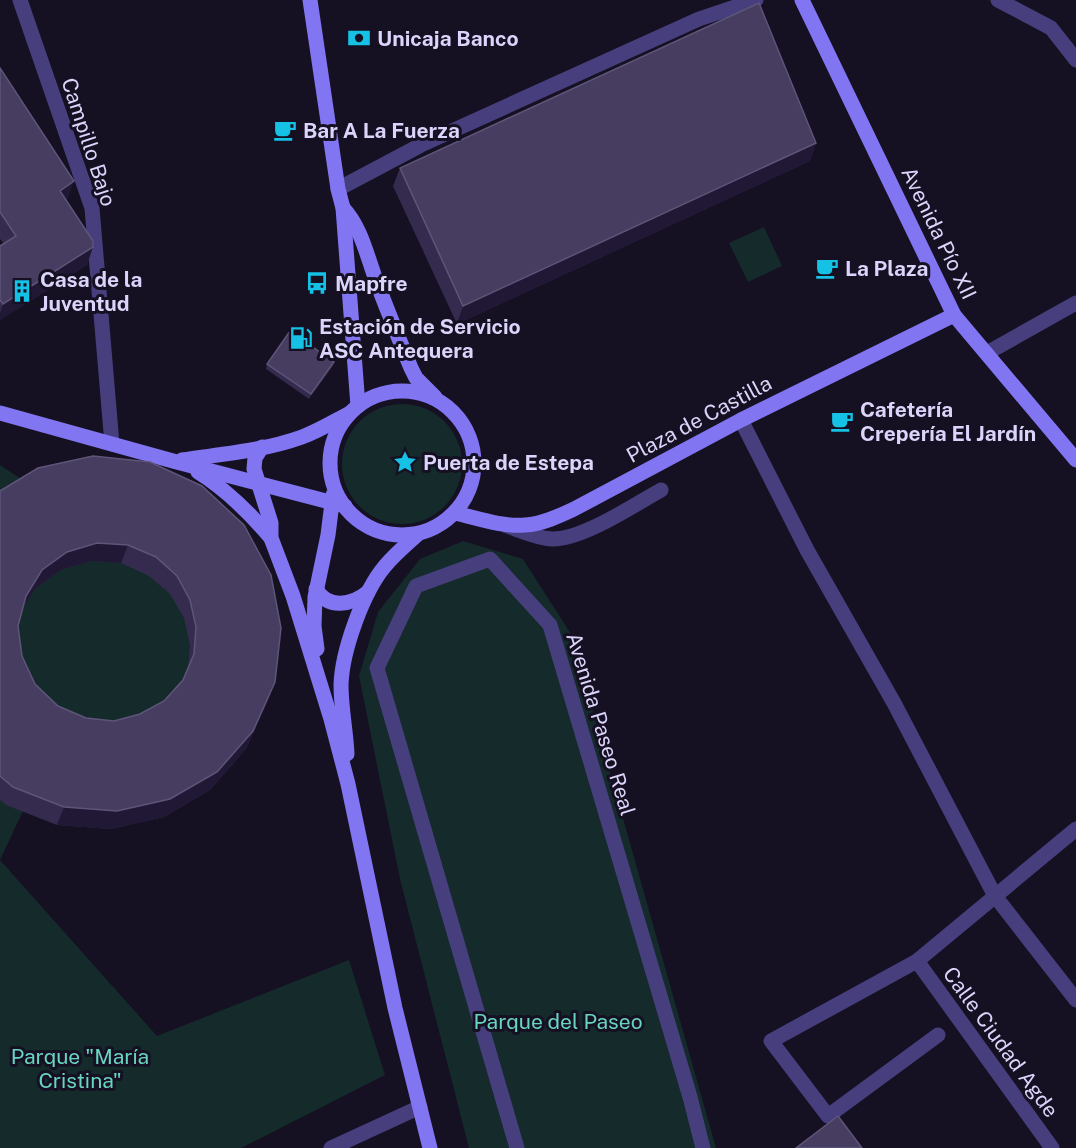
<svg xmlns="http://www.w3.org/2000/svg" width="1076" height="1148" viewBox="0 0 1076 1148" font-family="'Public Sans',sans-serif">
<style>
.green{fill:#142a2b}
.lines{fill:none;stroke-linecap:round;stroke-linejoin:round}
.lane{stroke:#473f7d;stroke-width:15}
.street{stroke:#473f7d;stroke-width:15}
.secondary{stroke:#8275f2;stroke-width:15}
.wall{fill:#352b4e;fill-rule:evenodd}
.shaded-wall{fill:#201835}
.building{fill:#473d61;stroke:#5e5579;stroke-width:1.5;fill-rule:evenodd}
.labels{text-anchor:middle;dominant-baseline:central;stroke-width:6;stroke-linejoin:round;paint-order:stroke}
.poi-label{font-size:21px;font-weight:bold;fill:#dcd5fb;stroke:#151022;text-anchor:start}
.street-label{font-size:21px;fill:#dcd5fb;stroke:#151022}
.park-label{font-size:21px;fill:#68d4c2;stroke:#151022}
</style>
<rect width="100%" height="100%" fill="#151022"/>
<g class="green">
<polygon points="764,227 782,266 748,282 729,243"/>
<circle cx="402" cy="464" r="60"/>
<polygon points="0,465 32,486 87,474 268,700 246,749 210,790 164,817 111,829 57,825 23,811 0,860 157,1036 349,960 385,1075 241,1148 0,1148"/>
<polygon points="463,541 523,559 571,634 716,1148 469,1148 400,879 359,676 378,612 420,559"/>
</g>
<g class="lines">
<path class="lane" d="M507,526C521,531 536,538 552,539C582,540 634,505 661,490"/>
<g class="street">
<polyline points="20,0 92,208 112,444"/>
<polyline points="998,0 1051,28 1076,60"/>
<polyline points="338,189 421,145 699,19 756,0"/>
<polyline points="987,353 1076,303"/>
<polyline points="741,420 807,550 894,703 995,896 1076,1000"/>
<polyline points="917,961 1052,1148"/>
<polyline points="938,1035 828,1116 771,1041 917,961 1076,829"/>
<polyline points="331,1148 420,1107"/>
<polyline points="517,1148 377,668 416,586 490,559 550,625 690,1097 703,1148"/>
</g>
<g class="secondary">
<polyline points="310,0 338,189 343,208 358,406"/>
<polyline points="802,0 954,315 1076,460"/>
<path d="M343,208C361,227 367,256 376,280C387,310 399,339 411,368L416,378L435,397"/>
<circle cx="402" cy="463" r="72"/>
<polyline points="0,413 173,461 345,506"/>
<polyline points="262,447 255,458 254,469 271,523 271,538 293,596 331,719 348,784 395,1008 430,1148"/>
<path d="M182,460C222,454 263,451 302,437C318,431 333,422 348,414"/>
<path d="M198,472C227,490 249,512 271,538"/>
<path d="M455,513C477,518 502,527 525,525C542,524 559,516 574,509L741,420L954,315"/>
<path d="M316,589C328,610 352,605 368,592"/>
<polyline points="317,649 314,626 315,597 328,535 333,495"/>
<path d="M347,754C346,731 341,708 341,685C342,651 363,592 385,566C395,554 407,544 418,534"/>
</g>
</g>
<g class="wall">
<polygon points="0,68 68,198 66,200 87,265 0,320 0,246 4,244 0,239"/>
<polygon points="816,143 810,161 457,324 393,186 400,168"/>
<polygon points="334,362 332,367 309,399 266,369 267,364"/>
<path d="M93,456L268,700L246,749L210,790L164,817L111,829L57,825L6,805L0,800V491ZM91,561L121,563L149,576L170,594L184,618L190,645L188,668L183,680L164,701L140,714L114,721L86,718L58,706L35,684L22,656L18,626L23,608L36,588L61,570Z"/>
</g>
<g class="shaded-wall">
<polygon points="816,143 810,161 457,324 463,306"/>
<polygon points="74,181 68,198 53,208 60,191"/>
<polygon points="93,247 87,265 0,320 0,313 3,304"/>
<polygon points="334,362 332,367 309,399 311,394"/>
<polygon points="97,543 128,545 121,563 91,561 61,570 36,588 19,614 26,596 42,570 67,552"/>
<polygon points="275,682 268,700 246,749 210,790 164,817 111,829 57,825 64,807"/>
</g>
<g class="building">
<polygon points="759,3 816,143 463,306 400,168"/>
<polygon points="0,68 74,181 60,191 93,241 93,247 3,304 0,300 0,246 16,236 0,212"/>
<polygon points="290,331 334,362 311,394 267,364"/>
<path d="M93,456L150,462L202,486L244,525L271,575L281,628L275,682L253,731L217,772L170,799L117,811L64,807L13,787L0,776V491L38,468ZM97,543L128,545L156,557L177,576L190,600L196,627L194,654L183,680L164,701L140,714L114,721L86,718L58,706L35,684L22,656L18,626L26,596L42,570L67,552Z"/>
<polygon points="838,1116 862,1148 796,1148"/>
</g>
<defs>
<g id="bank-bare" transform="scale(1.8)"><path d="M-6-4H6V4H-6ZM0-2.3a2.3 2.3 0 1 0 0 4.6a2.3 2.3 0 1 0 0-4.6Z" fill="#16c1e6" stroke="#151022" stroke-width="2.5" paint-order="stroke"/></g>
<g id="cafe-bare" transform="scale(1.8)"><path d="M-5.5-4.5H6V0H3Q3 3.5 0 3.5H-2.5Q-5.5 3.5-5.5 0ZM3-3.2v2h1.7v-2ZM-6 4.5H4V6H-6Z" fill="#16c1e6" stroke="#151022" stroke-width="2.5" paint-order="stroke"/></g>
<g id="bus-bare" transform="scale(1.8)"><path d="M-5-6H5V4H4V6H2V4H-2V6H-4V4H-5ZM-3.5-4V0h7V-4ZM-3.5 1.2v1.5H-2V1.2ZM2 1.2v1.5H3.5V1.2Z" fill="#16c1e6" stroke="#151022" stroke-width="2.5" paint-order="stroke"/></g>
<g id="building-bare" transform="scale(1.8)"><path d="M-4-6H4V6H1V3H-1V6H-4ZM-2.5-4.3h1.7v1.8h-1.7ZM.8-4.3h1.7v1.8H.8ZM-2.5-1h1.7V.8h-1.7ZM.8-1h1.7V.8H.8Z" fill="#16c1e6" stroke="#151022" stroke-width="2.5" paint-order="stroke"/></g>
<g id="fuel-bare" transform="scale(1.8)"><path d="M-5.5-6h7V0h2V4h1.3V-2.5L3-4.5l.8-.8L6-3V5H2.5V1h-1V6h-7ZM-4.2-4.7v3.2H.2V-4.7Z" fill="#16c1e6" stroke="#151022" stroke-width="2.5" paint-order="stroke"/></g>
<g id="sight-bare" transform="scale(1.8)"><path d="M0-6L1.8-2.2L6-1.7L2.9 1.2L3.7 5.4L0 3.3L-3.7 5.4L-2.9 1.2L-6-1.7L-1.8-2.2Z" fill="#16c1e6" stroke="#151022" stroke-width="2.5" paint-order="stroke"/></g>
</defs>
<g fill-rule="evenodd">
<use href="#bank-bare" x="359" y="38"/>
<use href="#cafe-bare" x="285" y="130"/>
<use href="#cafe-bare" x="827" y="268"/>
<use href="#bus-bare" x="317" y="283"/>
<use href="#building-bare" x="22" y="291"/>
<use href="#fuel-bare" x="301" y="338"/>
<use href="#cafe-bare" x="842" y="421"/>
<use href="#sight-bare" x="405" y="462"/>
</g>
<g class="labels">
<g class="poi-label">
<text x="377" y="38">Unicaja Banco</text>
<text x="303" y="130">Bar A La Fuerza</text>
<text x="845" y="268">La Plaza</text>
<text x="40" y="279">Casa de la<tspan x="40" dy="24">Juventud</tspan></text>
<text x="335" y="283">Mapfre</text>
<text x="319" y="326">Estación de Servicio<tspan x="319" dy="24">ASC Antequera</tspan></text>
<text x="860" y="409">Cafetería<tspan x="860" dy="24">Crepería El Jardín</tspan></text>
<text x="423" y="462">Puerta de Estepa</text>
</g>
<g class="street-label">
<text transform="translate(89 142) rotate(72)">Campillo Bajo</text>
<text transform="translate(939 233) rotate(64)">Avenida Pío XII</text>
<text transform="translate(699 419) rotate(-28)">Plaza de Castilla</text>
<text transform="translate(601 724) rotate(73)">Avenida Paseo Real</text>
<text transform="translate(1001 1042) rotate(54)">Calle Ciudad Agde</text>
</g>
<g class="park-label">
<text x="558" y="1021">Parque del Paseo</text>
<text x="80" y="1056">Parque "María<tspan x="80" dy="24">Cristina"</tspan></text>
</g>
</g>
</svg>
